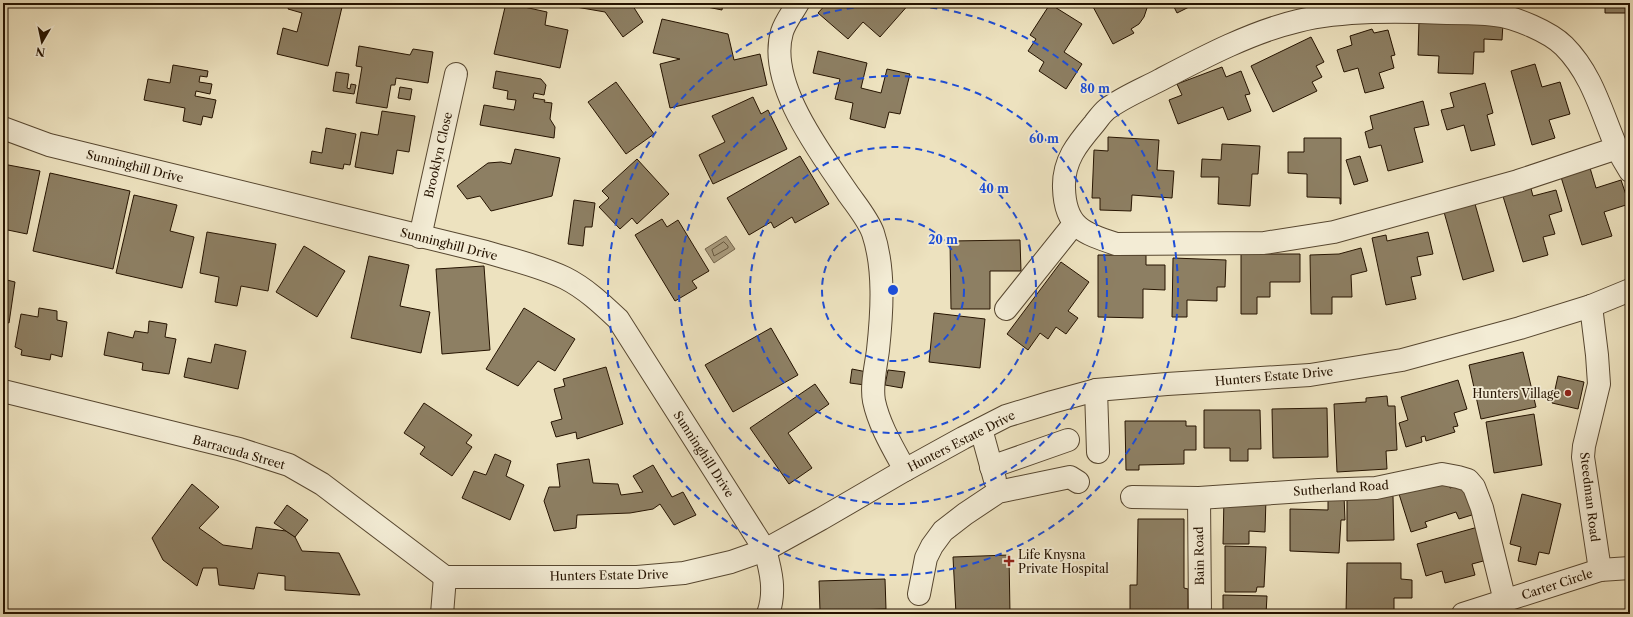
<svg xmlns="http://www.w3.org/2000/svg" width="1633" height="617" viewBox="0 0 1633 617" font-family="'Libre Caslon Text',serif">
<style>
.water{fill:#a99c7e;stroke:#74654c}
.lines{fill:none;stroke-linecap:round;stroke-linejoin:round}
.shore{stroke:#67583f;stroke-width:1}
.building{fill:#8d7f63;stroke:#251300}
.minor-casing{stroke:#574730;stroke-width:24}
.minor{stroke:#f3ecd5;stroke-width:22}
.ring{fill:none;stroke:#1d4ed8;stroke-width:2;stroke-dasharray:7 5}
.poi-dot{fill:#8f2418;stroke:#f3ecd5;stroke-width:1.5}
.labels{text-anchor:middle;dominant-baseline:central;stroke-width:3.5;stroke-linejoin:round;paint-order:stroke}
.street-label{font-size:12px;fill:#251300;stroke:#f3ecd5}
.poi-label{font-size:12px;fill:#251300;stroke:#f3ecd5;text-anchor:end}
.centre{fill:#1d4ed8;stroke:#f3ecd5;stroke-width:2}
.ring-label{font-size:12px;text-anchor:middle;font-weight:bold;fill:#1d4ed8;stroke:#f3ecd5;stroke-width:3.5;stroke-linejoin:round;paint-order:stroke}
</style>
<rect width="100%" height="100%" fill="#ede2bf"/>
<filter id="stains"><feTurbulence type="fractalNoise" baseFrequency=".005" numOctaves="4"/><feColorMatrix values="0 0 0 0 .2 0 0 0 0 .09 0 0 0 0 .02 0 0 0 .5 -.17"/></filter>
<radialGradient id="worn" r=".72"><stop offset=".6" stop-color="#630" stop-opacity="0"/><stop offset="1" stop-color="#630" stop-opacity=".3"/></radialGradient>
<polygon class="water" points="726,236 735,249 714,263 705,249"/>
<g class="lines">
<polygon class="shore" points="724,242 728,246 728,248 714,256 712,250"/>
</g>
<g class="building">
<polygon points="290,3 343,3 328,66 277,54 283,28 297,32 302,13 288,9"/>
<polygon points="506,3 547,12 545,25 568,30 560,68 494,54"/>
<polygon points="576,3 631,3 643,22 623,37 605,12 576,7"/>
<polygon points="687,3 723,3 722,10"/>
<polygon points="827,3 910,3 880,37 863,22 848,39 818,13"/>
<polygon points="1091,3 1146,3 1147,8 1144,17 1139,24 1131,29 1134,33 1113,44"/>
<polygon points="1172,3 1197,3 1177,13"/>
<polygon points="1605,3 1630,3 1630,32 1628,32 1628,13 1605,13"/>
<polygon points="1050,4 1082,24 1064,52 1082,64 1066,89 1039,71 1044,62 1028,51 1036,39 1030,35"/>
<polygon points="662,19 728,34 734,60 760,54 767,85 670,108 660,64 680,59 653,53"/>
<polygon points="1419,21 1503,23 1502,40 1484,39 1484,52 1474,52 1473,74 1438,73 1439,56 1418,55"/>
<polygon points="1372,29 1374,33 1388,30 1395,55 1391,56 1394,68 1379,73 1384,88 1365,93 1358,68 1344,72 1337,50 1352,45 1350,36"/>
<polygon points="1311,37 1324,62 1316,66 1322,77 1312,82 1317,91 1273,112 1251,66"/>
<polygon points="359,46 410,55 413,49 433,52 428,83 396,78 395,85 391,85 387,108 356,103 362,67 356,66"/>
<polygon points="818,51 867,63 861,88 881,93 887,69 910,74 900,114 889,112 885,128 850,119 853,103 835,99 840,79 813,73"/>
<polygon points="1535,64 1542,87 1560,82 1570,114 1549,120 1555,138 1532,145 1511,71"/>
<polygon points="173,65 208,71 207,77 200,76 199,82 212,84 210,94 196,91 195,96 216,100 212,118 203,116 201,125 183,121 185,108 144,100 148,79 170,83"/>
<polygon points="1222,67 1226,77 1241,71 1250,94 1245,95 1251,111 1228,120 1223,107 1178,124 1169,100 1182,95 1177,84"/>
<polygon points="496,71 541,79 546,85 544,95 534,93 533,98 545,100 544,102 552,103 550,119 555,127 554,138 480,125 484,105 514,110 516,100 507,99 508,91 493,88"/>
<polygon points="336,72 349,74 347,88 350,89 351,84 356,85 354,94 333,91"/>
<polygon points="616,82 654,134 626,154 588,102"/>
<polygon points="1485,83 1493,113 1487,115 1495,145 1471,151 1464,125 1447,130 1441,110 1454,107 1450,93"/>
<polygon points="400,87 412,89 410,100 398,98"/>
<polygon points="753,97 761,114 768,110 787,149 713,184 699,155 725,142 712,116"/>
<polygon points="1423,101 1429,125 1414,128 1423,162 1388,171 1381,145 1369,148 1365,132 1373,129 1370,116"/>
<polygon points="382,111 415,116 409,152 397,150 393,174 355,167 361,132 378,135"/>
<polygon points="326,128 356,134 350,165 344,164 343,169 310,163 312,151 322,153"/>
<polygon points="1108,137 1159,140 1157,170 1174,171 1172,198 1132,195 1131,211 1100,210 1100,198 1092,198 1094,150 1108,151"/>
<polygon points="1304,138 1341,138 1341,204 1340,204 1340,198 1307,197 1307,174 1288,173 1288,152 1304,152"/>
<polygon points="1222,144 1260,146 1258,174 1252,174 1250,206 1218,204 1219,177 1201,177 1202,159 1221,160"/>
<polygon points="515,149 560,158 552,196 491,211 480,196 467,199 457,186 488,163 501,162 511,164"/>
<polygon points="800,156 829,204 795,223 792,217 774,228 771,222 749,235 727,198"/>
<polygon points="1360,156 1368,181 1354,185 1346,160"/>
<polygon points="637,159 669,194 637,224 632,218 620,229 599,207 609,198 602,191"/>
<polygon points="3,164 40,171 27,234 3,229"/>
<polygon points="1590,168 1596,188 1621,180 1629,204 1604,212 1612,236 1582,245 1561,177"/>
<polygon points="50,173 130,191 113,269 33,251"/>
<polygon points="1530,185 1533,196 1556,190 1562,211 1549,215 1555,234 1543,237 1548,255 1523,262 1502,193"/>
<polygon points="134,195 177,205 170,231 194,237 182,288 116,273"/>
<polygon points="574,200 595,203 592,227 585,227 583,246 568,244"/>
<polygon points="1475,204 1494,271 1463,280 1444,212"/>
<polygon points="662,219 667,227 678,220 709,271 692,281 697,288 675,301 635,235"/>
<polygon points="207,232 276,244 268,291 241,286 237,306 215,302 219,277 200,273"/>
<polygon points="1428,232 1433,254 1417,257 1421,275 1411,277 1416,299 1386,305 1372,238 1386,235 1387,241"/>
<polygon points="1020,240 1021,271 990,271 990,309 951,309 950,241"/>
<polygon points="304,246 345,271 317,317 276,292"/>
<polygon points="1361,248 1367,271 1351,275 1352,297 1332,297 1332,314 1311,314 1310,255 1339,254"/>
<polygon points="1241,254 1300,254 1300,282 1270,282 1270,297 1257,297 1257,314 1241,314"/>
<polygon points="1098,255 1146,255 1146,265 1165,265 1165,290 1143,289 1143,318 1098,317"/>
<polygon points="369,256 409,265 400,306 430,312 421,353 351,338"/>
<polygon points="1173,258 1226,260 1225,287 1217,287 1217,301 1187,300 1187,317 1172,317"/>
<polygon points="1061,262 1089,282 1068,311 1078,318 1066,334 1056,327 1048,339 1040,333 1028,350 1007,334"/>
<polygon points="484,266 490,350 442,354 436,269"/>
<polygon points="3,279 15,282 9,323 3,321"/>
<polygon points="39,308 57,311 57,320 67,322 62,357 51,354 50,360 21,355 22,350 15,347 21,314 38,317"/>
<polygon points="524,308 575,339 555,371 538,361 518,386 486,369"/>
<polygon points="934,313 985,319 980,368 929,362"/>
<polygon points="149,321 167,324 165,337 176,339 169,374 142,370 143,363 104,355 108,332 133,338 135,331 148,333"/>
<polygon points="771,328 798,375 733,412 705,365"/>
<polygon points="215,344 246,351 238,389 184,377 188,358 211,363"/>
<polygon points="1523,352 1536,407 1481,419 1469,365"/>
<polygon points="606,367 623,424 577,439 576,432 556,437 551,422 562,419 554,389 565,386 563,379"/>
<polygon points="852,369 867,372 865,385 850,383"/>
<polygon points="888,370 905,372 902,388 885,385"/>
<polygon points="1558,376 1584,382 1578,409 1552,403"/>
<polygon points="1458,380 1467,409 1454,413 1458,426 1453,427 1455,432 1426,441 1425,436 1421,437 1422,442 1406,447 1399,423 1408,420 1401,397"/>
<polygon points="815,384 829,404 788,433 812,468 789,484 750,428"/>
<polygon points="1387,396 1388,406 1395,406 1397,450 1386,451 1387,469 1337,472 1334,404 1366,402 1366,398"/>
<polygon points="424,403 472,435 466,443 472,447 452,476 420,454 425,447 404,433"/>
<polygon points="1327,408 1328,457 1273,458 1272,409"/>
<polygon points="1204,410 1260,410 1261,449 1248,449 1248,461 1230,461 1230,448 1204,448"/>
<polygon points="1534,414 1542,465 1494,473 1486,422"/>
<polygon points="1125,421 1186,421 1186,426 1196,426 1196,450 1184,450 1184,464 1139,465 1139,470 1126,470"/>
<polygon points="495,454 511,461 506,476 524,485 510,520 462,498 474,471 486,475"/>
<polygon points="589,459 593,483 618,484 621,495 643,492 633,476 653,465 672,497 683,492 696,515 674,525 660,504 653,509 630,513 577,515 576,528 554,531 544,501 549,487 560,487 557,464"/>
<polygon points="1448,480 1450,488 1466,483 1475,514 1459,519 1456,512 1425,522 1427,527 1411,532 1399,494"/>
<polygon points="192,484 219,507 199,528 223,545 252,549 256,527 286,531 295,537 302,551 339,553 360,595 285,590 285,576 258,573 254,589 219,585 217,568 203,568 197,586 163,560 152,538"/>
<polygon points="1522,494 1561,504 1549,554 1539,552 1536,565 1518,561 1521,547 1510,544"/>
<polygon points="1344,495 1345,520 1341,520 1339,553 1290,551 1290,509 1328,510 1328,496"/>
<polygon points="1393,496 1394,540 1347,541 1347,497"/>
<polygon points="1224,497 1266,498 1265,532 1249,531 1249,544 1223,544"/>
<polygon points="287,505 308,520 295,537 274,523"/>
<polygon points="1138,519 1184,519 1184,588 1188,589 1188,614 1130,614 1130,585 1137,585"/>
<polygon points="1478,527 1487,560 1472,564 1475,575 1445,583 1442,571 1426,576 1417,544"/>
<polygon points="1225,546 1266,547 1264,587 1257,587 1256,592 1225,592"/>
<polygon points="1009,555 1010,614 956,614 953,557"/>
<polygon points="1347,563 1401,563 1401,579 1412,580 1412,598 1394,598 1394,614 1346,614"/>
<polygon points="885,579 886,609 820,611 819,581"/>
<polygon points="1223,595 1267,596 1266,614 1223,614"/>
</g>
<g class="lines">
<g class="minor-casing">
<g id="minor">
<path d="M798,3C793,12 785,22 782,32C767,83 820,152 847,192C856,205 868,219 873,233C885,269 882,313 878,350C876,366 871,385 874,401C879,425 893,448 905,470"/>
<path d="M3,128L49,145L486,252C513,260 540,266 565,278C585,288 602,304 618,319L765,550C771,571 776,592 768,614"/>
<path d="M1617,148L1518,181L1334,232L1264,243L1116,244C1083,233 1065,227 1064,188C1063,161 1077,144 1094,124C1098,119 1102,113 1107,109C1123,97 1143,89 1160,80C1202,58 1251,32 1298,21C1343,10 1400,11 1447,13C1463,13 1479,13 1495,15C1515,17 1550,32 1564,46C1592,74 1601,111 1616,146C1620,154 1625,163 1630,171"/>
<polyline points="420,237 456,74"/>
<polyline points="1591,306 1597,355 1599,384 1584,446 1583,457 1600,570"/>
<polyline points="1006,309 1074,224"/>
<polyline points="1096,390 1098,452"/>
<polyline points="3,391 239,449 289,465 322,484 445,577"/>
<polyline points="981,429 995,480"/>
<polyline points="991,467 1068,440"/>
<polyline points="1132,497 1199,498 1319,490 1376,488 1442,474 1458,477 1468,480 1474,487 1482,508 1505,601"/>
<polyline points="1199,498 1200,614"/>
<polyline points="445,577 637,577 684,573 731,562 765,550 821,519 905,470 963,438 1006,416 1052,402 1096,390 1167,384 1310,375 1402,360 1520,328 1591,306 1630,290"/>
<polyline points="919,594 926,558 932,546 943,531 965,514 998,492 1070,477 1078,482"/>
<polyline points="442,614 445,577"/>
<polyline points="1463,614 1600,570 1630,568"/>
</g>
</g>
<use href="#minor" class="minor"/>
</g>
<g class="ring">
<circle cx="893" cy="290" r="71"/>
<circle cx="893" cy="290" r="143"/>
<circle cx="893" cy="290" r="214"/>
<circle cx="893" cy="290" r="285"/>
</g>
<g class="poi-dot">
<circle cx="1568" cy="393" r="4"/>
<path d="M1007 555h4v4h4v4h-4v4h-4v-4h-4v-4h4z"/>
</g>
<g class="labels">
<g class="street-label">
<text transform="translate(438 155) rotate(-77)">Brooklyn Close</text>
<text transform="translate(135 166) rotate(14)">Sunninghill Drive</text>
<text transform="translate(449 244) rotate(14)">Sunninghill Drive</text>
<text transform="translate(1274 376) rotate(-5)">Hunters Estate Drive</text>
<text transform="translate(961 441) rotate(-27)">Hunters Estate Drive</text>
<text transform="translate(239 452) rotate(16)">Barracuda Street</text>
<text transform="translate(704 454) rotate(57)">Sunninghill Drive</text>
<text transform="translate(1341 488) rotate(-4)">Sutherland Road</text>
<text transform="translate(1590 497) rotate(83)">Steedman Road</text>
<text transform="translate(1199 556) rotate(-91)">Bain Road</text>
<text transform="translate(609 575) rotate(-1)">Hunters Estate Drive</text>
<text transform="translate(1557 584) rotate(-18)">Carter Circle</text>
</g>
<g class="poi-label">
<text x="1560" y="393">Hunters Village</text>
<text x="1018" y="554" text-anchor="start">Life Knysna<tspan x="1018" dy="14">Private Hospital</tspan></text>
</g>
</g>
<circle cx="893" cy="290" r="6" class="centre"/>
<g class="ring-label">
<text x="1095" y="93">80 m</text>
<text x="1044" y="143">60 m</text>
<text x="994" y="193">40 m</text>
<text x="943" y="244">20 m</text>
</g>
<rect width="1633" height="617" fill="none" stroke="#ede2bf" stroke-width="16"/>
<rect x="4" y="4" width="1625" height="609" fill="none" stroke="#251300" stroke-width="2"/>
<rect x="8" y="8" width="1617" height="601" fill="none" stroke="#251300"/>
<g transform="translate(42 42) rotate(189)" stroke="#f3ecd5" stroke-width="3" paint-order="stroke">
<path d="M0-3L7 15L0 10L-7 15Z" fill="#251300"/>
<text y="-6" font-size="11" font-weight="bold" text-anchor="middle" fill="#251300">N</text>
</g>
<rect width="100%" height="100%" filter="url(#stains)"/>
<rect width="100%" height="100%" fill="url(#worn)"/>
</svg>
